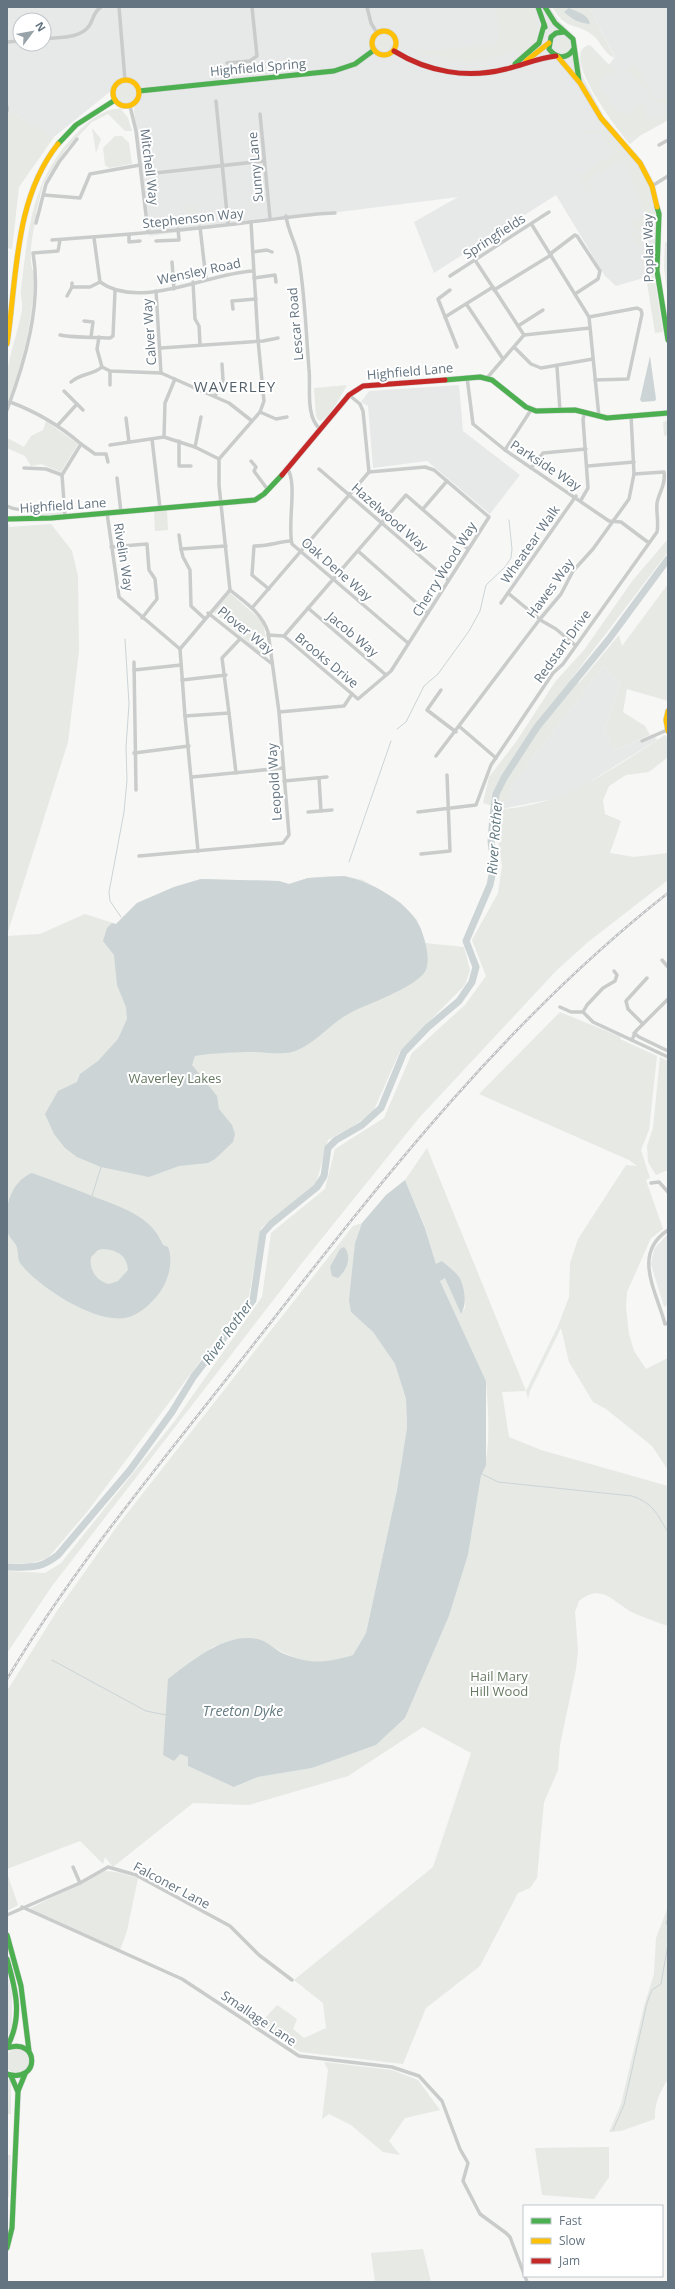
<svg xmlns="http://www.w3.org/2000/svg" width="675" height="2289" viewBox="0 0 675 2289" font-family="'Open Sans',sans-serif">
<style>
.built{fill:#e7e9e8;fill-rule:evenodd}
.green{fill:#e6e9e4}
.water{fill:#ccd4d6;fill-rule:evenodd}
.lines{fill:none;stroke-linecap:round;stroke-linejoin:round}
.stream{stroke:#ccd4d6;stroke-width:1}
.river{stroke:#ccd4d6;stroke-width:7}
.fast-casing{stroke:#d3d4d4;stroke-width:6}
.slow-casing{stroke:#d3d4d4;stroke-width:6}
.jam-casing{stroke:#d3d4d4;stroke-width:6}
.street{stroke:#cacccc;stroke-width:3.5}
.fast{stroke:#4caf50;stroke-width:5}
.slow{stroke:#ffc107;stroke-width:5}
.jam{stroke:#c62828;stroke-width:5}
.rail-casing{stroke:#c0c1c3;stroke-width:2.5}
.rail{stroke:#fff;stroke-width:1;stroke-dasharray:3;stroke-linecap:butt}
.labels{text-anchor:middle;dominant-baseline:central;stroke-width:4;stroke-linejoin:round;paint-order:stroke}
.street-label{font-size:13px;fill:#647480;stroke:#fff}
.park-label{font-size:13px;fill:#667862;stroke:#fff}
.water-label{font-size:14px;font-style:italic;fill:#637a81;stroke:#fff}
.quarter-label{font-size:15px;letter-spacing:1px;fill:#55626b;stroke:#fff}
</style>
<rect width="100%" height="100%" fill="#f7f7f6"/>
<g class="built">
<path d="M7,7H550L559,21L576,38L582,75L603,115L599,118L638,165L652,193L656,220L654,275L616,286L605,276L556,195L434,273L414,222L458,197L149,236L134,110L137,91L131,79L128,77L54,137L7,110ZM20,20H44V44H20Z"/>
<polygon points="589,7 668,7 668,120 641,135 592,87 615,57"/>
<polygon points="459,385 463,431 520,475 490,514 427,461 373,468 368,406 361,402 369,391"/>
<polygon points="604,666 620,684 604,731 615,750 653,734 657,740 586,784 557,798 502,809 512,784"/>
<polygon points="668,1234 668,1305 664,1307 651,1264 654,1249"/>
<polygon points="7,1973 12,1994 12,2027 7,2036"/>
<polygon points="7,2155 11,2155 9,2197 7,2197"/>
</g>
<g class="green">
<polygon points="496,7 533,7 540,33 530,48 520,55 515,49 486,61 464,63 416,52 497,44 499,28"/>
<path d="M552,7H589L615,58C607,56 601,44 596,38C579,21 568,34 552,7Z"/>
<circle cx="385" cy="43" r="8"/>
<circle cx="563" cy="45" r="8"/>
<path d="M590,45L617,73L616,76L611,71L607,75H603L599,86C602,93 617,112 625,115L643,102L646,106V115L650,119H660L668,111V120L641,135L630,144C620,133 556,51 590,45Z"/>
<polygon points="637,62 636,64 655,98 668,100 668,105 647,98 649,93 644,85 642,86 628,70"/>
<circle cx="126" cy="93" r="10"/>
<path d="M121,109L128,118L132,131H125L108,114L92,122L66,149L43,184L36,213L37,215C33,230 30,247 31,263C32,270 35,274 34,283C32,324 22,366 7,405C7,395 6,384 7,374C10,353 18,331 22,310C23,302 20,296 21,289C29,225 32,175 81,129C90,120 107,107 121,109Z"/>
<polygon points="7,110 54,137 19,187 12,249 7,248"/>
<polygon points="602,126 636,162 648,182 655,207 656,224 654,231 653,204 641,172"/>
<polygon points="92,128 101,139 96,153"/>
<path d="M589,130H604C626,156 651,178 654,214C654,220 655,228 651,232C644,235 637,230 632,224L633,220L637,218L639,222L638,218L645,215L625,161L622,162L620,160L586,180L595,202L580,175L613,155L612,153L614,151L600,132H588L583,137V133Z"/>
<polygon points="115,136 122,136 129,143 132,164 109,168 105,165 103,148"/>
<polygon points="196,205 197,214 190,217 185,213 185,207"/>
<polygon points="629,229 641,236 641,247 640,247"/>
<polygon points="665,242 668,243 668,297 664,268"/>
<polygon points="654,275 663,332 655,333 646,276"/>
<path d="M347,385C340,397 333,413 321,421L318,420L316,416L314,388Z"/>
<polygon points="668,420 668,435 664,436 663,422"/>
<polygon points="46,421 78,444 61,472 41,464 31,466 25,456 7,448 7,438 24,447 31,436 43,430"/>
<polygon points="154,511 167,511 168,530 155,531"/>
<polygon points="64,512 61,515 14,518 16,516"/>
<polygon points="7,523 10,527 51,524 72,551 78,576 79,651 68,742 7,935"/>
<path d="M668,539V552L572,678L579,683L619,635L622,646L668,584V701L627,689L623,712L645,726L650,735L615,750L604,731L620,684L604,666L512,784L503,809C564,805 615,767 665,735L668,739V757L649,772L626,775L609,786L603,800L605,814L621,821L610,853L634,857L668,853V880L588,942L556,971L419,1118L302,1263L52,1586L7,1653V1571L45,1573L61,1563L174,1422L262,1297L271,1233L325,1189L335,1149L384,1118L412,1053L465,1005L486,976L472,940L498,893L502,866L497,832L502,809L483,803L489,777L516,742L555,682L584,650L633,580Z"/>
<polygon points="230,593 263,622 268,651 264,656 214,612"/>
<polygon points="330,876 344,876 363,880 401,903 417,920 425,943 464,947 470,970 465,985 400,1051 373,1112 353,1126 328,1140 316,1184 261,1228 249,1296 87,1512 48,1558 32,1563 7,1563 7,936 40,934 85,914 116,924 137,903 174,887 201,879 279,881 289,884 308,878"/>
<path d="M560,1012L621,1037L620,1039L657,1056L649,1130L641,1150L650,1178L646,1180L663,1229L651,1238L627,1292L626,1307L629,1334L634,1351L646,1369L668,1358V1470L652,1446L606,1409L593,1402L569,1362L561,1328L530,1391L528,1399L526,1391L502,1392L509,1437L541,1450L668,1486V1626C655,1621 640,1617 628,1610C611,1599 600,1584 579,1601L575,1612L578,1651L576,1669L560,1745L558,1770L544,1802L537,1878L530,1888L518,1893L480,1966L426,2008L403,2064L300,2052L260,2024L277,2005L297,2019L293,2029L304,2038L326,2028L323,2003L294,1980L433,1867L471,1753L423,1727L348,1776L249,1805L193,1803L113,1867L105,1857L103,1864L80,1841L7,1869V1691L57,1611L118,1525L353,1226L362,1223L355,1243L351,1312L373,1332L395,1364L406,1399L407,1429L397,1490L366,1633L353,1655L325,1663L303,1661L282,1652L261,1640L238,1639L213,1647L196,1659L167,1711L163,1755L180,1754L188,1757V1766L235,1787L258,1777L312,1768L376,1745L405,1718L449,1616L468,1555L481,1476C492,1453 488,1408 486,1381L440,1281L445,1277L461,1314L465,1308L463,1290L436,1264L425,1227L405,1180L427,1148L526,1391L558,1326L569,1297L570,1263L578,1239L626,1165L637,1166L629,1160L479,1094Z"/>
<polygon points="660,1057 668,1061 668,1170 656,1175 648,1162 647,1146 653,1128"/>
<polygon points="105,1871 116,1872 138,1878 127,1931 120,1950 29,1909"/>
<polygon points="7,1873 18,1905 7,1911"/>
<path d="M668,1907V2079C660,2091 654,2104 655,2119L621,2131L609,2132L621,2104L644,2006L654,1974L656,1938Z"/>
<circle cx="17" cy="2061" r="12"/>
<polygon points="324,2062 392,2070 418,2080 440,2110 405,2118 389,2141 400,2155 383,2152 351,2125 329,2114 322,2119 328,2070"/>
<polygon points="7,2078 11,2082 11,2114 7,2114"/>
<polygon points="609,2147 609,2177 594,2199 542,2195 535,2148"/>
<polygon points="423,2249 431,2282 375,2282 371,2253"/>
</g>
<g class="water">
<path d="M569,8C577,12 588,14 590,24C579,23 573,20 564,12Z"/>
<polygon points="650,356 656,399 655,401 642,402 640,400"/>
<path d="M344,876C370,881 411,903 421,929C425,940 432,963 424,973C410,990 369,1003 350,1013C329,1024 315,1045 292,1052C279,1055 265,1052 252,1052C236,1052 210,1053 195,1056L192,1065L217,1096L219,1109L232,1125L235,1134L233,1142L215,1159L208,1163L179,1166L149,1177L101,1167L77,1157L65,1148L54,1134L45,1114L58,1091L77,1082L80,1074L98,1061L118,1039L127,1019L126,1007L117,985L114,955L103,941L107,928L112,923L116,924L137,903L174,887L201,879L279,881L289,884L308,878Z"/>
<path d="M32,1173C52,1180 72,1188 92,1196C120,1207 151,1215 163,1245L168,1247C174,1262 168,1283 157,1296C151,1303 143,1311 134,1315C104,1331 38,1287 20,1263C17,1258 19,1251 16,1245C13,1240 8,1236 7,1230C4,1209 10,1182 32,1173ZM103,1249C117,1250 127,1255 128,1270L118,1281L109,1284C96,1281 89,1270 91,1257L98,1250Z"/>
<path d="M405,1180L425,1228L436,1264L442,1261C447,1266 455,1271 459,1277C465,1287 467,1305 461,1314L445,1278L440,1281L486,1381V1465L481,1476L468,1555L449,1616L405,1718L376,1745L312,1768L258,1777L234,1787L188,1766V1757L180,1754L174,1761L163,1755L168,1679C192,1661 228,1630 261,1640C269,1643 275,1649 282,1653C310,1665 326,1663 353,1655L366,1633L397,1490L407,1428L406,1399L395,1364L373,1332L351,1312L349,1300L355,1243L362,1223L386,1195Z"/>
<path d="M344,1247C353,1257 346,1271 338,1278L332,1276L330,1267L340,1249Z"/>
</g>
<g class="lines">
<g class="stream">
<polyline points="397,729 406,722 424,686 438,674 469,631 480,611 486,585 505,567 511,558 512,549 509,520"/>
<polyline points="349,862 391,741"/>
<polyline points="121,917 110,901 109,892 124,812 127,780 126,747 129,704 125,639"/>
<polyline points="92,1196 101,1167"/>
<path d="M482,1474L498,1482L632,1496C654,1504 656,1513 668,1532"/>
<polyline points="52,1660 146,1711 166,1715"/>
<polyline points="668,1918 666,1923 668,1926"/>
<polyline points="613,2130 624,2105 647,2003 652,1990 661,1984 668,1944"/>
</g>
<path class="river" d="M7,1567C30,1567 39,1570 58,1555L130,1470L172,1412L194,1376L253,1300L263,1233L271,1224L317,1187L324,1176L328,1148L336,1140L362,1125L381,1108L404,1052L428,1027L459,1001L472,982L476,967L466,941L490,885L494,865L491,841L493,815L496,794L504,778L537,727L609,639L668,559"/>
<g class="fast-casing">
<g id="fast">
<polyline points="538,7 545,27"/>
<polyline points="545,7 555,23 573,39 579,81"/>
<path d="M564,32L556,33L551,37L549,49C556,58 566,60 573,50"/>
<polyline points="515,64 539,43 544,25"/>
<polyline points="139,91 334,71 355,64 374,50"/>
<polyline points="58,144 76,125 115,100"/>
<polyline points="657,207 659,214 657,271 668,340"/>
<polyline points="445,380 480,377 492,380 526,407 536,411 575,410 607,418 668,413"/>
<polyline points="7,519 51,518 255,500 264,494 282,475"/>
<polyline points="7,1935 21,1986 29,2051"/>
<path d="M7,1959C16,1990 23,2018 7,2047"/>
<path d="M7,2048C40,2037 40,2084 7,2074"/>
<polyline points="18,2091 25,2074"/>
<polyline points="7,2248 12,2228 18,2092 11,2076"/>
</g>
</g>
<g class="slow-casing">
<g id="slow">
<circle cx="384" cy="43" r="12"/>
<polyline points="558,57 580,83 601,118 640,163 652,186 657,207"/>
<polyline points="526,61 549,43"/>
<circle cx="126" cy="93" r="13"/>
<path d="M7,344C17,278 14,199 58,144"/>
<polyline points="668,711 666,720 668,731"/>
</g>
</g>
<g class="jam-casing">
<g id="jam">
<path d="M394,51C428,72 467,79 506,69C523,65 538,58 556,56"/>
<polyline points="282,475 349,395 363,386 445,380"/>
</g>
</g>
<g class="street">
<polyline points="119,7 125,80"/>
<polyline points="367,7 371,23 377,33"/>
<path d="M44,39C58,37 80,39 89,26C94,19 93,12 101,7"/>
<polyline points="7,42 20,41"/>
<polyline points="227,63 250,61 257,56 252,7"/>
<polyline points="216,101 228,224"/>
<polyline points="130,106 136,131 148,232"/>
<polyline points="7,107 7,111"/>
<polyline points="260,114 270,218"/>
<polyline points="659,145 668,140"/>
<polyline points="155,173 264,161"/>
<polyline points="652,186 668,176"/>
<polyline points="44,195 80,198 90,174 140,165"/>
<path d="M286,216C288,232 297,245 299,260C305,295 306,333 309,369C311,387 305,416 320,429"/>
<polyline points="36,223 46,184 59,162 77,139"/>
<polyline points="532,225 589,317 599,417"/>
<polyline points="200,227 206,279"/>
<polyline points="129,235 129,242 140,241"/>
<path d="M94,238L100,282C140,311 208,273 253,271"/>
<path d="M52,240C118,235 184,231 250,222C278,219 306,214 335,213"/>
<polyline points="156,241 179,240 178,229"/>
<polyline points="253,252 267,250 272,252"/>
<polyline points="550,254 575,235 577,236 600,271 598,279 575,294"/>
<polyline points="475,260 524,335 487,378"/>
<polyline points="172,262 174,289"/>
<polyline points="450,276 549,212"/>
<polyline points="254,278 275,275 276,282"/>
<polyline points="193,282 195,319 199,326 200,344"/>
<polyline points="72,283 72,287 90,287 100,282"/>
<polyline points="450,290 438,299 457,347"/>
<polyline points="494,290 551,255"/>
<polyline points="156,291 161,373"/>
<polyline points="67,296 72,287"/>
<polyline points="467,305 503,359"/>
<polyline points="233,309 232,301 256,299"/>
<polyline points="445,317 493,287"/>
<polyline points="589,317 637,308 641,310 642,314 628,379 595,380"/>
<polyline points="84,321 93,322 91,337"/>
<polyline points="518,326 543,310"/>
<path d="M60,335C76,338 93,337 110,338L113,336L115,291"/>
<polyline points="524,335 590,328"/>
<polyline points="99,337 97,349 102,367 110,371 161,373 229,403 252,421"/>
<polyline points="514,347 531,364 541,368 593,359"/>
<polyline points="161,348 263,341 278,338"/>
<polyline points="557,367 560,411"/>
<polyline points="467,377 473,424 505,450 609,521 621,522 649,543"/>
<path d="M71,382C81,373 93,375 102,367"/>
<polyline points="110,385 110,371"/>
<polyline points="64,391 83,410"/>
<polyline points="215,396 223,380 222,364"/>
<path d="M10,402C37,412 59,425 81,444L62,475L65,516"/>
<path d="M7,410C25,362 42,304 33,253L58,251L60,240"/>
<polyline points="260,412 276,419 287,417"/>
<polyline points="126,418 129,442"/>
<polyline points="58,425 77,404"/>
<polyline points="164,437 165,403 175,379"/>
<polyline points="152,439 160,508"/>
<polyline points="179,441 179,466 191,466"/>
<polyline points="81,444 95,454 106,454 108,462"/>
<polyline points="110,445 164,437 195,447 219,459"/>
<polyline points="195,447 201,417"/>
<polyline points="505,450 531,410"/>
<polyline points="251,461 256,467 254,471 268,490"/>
<polyline points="588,466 634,462"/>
<polyline points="24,468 46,469 62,475"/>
<path d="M287,468C298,483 287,523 292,544L408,643"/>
<polyline points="531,468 543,453 586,449"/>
<polyline points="319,469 448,580"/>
<polyline points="117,478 121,512"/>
<polyline points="581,500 588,488 583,419 585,412"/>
<path d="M7,506C23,514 47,508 64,506"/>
<polyline points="423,509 447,481"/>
<polyline points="107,513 119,597 180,649"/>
<polyline points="179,535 181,549"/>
<polyline points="111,547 147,544 149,570 155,579 157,599 142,618"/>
<polyline points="358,551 428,613"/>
<path d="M269,589L252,575L254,546C269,546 277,542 291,541"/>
<polyline points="508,593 542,621 556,629 575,645"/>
<polyline points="501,603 576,496"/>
<polyline points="252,608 369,472 363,411 360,404 349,395"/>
<polyline points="308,608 386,675"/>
<polyline points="208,613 271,663"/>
<polyline points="204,618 191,606 190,570 183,557 181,549 226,546"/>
<polyline points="268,635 284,636 406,495 468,549"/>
<polyline points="284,636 358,699 391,671 489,517 434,470 425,467 369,472"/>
<polyline points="180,649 230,590 219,485 219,459 260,412 264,401 258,340 251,222"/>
<polyline points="180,649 185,716 229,713 222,658 240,639"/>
<polyline points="134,662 136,790"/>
<polyline points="134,670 181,665"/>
<polyline points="182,680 226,675"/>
<polyline points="441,690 427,710 456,732"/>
<polyline points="279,712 344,706 352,694"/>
<polyline points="229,713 236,773"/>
<polyline points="185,716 198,851"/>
<polyline points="460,727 496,758"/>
<polyline points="642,741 667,730"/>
<polyline points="134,753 189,746"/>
<polyline points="436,756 540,619 561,594 573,571 593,549 629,499 634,474 631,415"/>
<polyline points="192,777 283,768"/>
<polyline points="319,778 321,811"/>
<polyline points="284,781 327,777"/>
<polyline points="308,812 332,810"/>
<path d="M418,812L476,805L491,765L553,673L563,664L657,532C659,522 656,513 657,503C659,492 666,485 664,472L634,474"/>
<polyline points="421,854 450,851 447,775"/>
<path d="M139,856L283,843L289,835L279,712L268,632C262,613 245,602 230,590"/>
<polyline points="662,960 668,967"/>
<polyline points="560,1007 571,1012 583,1012 593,1022 668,1057"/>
<polyline points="583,1012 587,1005 603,988 615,981 617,975 614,971"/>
<polyline points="643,1024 628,1009 626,1001 647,978"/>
<polyline points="634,1033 639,1037 668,1051"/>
<polyline points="632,1040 636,1031 668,999"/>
<polyline points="651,1183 659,1182 668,1192"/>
<path d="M668,1230C632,1254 656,1290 665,1324L668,1323"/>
<polyline points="73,1867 80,1883"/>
<polyline points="22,1907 182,1979 299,2056 392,2067 419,2076 442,2101 460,2149 468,2163 463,2181 480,2214 506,2233 510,2237 524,2274"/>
<polyline points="7,1915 80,1883 108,1867 136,1875 230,1926 259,1955 292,1980"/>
<polyline points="525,2276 527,2282"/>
</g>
<use href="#fast" class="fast"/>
<use href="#slow" class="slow"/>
<use href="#jam" class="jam"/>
<g class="rail-casing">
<path id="rail" d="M7,1679C76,1563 163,1461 246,1354C376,1188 501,1024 668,893"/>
</g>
<use href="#rail" class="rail"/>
</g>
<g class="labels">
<g class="street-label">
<text transform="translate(258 67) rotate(-5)">Highfield Spring</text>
<text transform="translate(150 167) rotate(83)">Mitchell Way</text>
<text transform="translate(255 167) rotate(-95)">Sunny Lane</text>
<text transform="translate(193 218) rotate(-6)">Stephenson Way</text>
<text transform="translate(494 236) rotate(-33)">Springfields</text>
<text transform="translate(648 248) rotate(-91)">Poplar Way</text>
<text transform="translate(199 271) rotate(-12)">Wensley Road</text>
<text transform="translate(295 324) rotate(-95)">Lescar Road</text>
<text transform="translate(149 332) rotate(-94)">Calver Way</text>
<text transform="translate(410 371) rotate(-5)">Highfield Lane</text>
<text transform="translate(546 465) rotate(33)">Parkside Way</text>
<text transform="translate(63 505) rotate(-4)">Highfield Lane</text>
<text transform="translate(390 517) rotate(41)">Hazelwood Way</text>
<text transform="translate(530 544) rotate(-55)">Wheatear Walk</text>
<text transform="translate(124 557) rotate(81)">Rivelin Way</text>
<text transform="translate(337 569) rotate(41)">Oak Dene Way</text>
<text transform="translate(444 569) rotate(-58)">Cherry Wood Way</text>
<text transform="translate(550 588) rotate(-54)">Hawes Way</text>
<text transform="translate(246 630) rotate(39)">Plover Way</text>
<text transform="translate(353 634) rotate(40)">Jacob Way</text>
<text transform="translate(562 646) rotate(-54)">Redstart Drive</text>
<text transform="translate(327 660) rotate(40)">Brooks Drive</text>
<text transform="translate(274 782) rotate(-94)">Leopold Way</text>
<text transform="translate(172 1885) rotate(28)">Falconer Lane</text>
<text transform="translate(259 2018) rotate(34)">Smallage Lane</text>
</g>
<g class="park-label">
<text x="175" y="1078">Waverley Lakes</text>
<text x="499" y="1676">Hail Mary<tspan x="499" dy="15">Hill Wood</tspan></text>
</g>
<g class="water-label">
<text transform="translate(494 837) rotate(-86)">River Rother</text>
<text transform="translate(227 1332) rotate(-54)">River Rother</text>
<text x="243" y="1710">Treeton Dyke</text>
</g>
<g class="quarter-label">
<text x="235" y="386">WAVERLEY</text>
</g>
</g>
<rect width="675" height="2289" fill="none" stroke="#647480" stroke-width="16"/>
<rect x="523" y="2205" width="140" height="72" fill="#ffffff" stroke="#c1c7cc"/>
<rect x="531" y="2218" width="20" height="6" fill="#4caf50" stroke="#c1c7cc"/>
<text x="559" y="2225" font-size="12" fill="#647480">Fast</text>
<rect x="531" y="2238" width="20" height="6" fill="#ffc107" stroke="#c1c7cc"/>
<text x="559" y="2245" font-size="12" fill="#647480">Slow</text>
<rect x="531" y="2258" width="20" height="6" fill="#c62828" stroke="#c1c7cc"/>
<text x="559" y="2265" font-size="12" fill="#647480">Jam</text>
<g transform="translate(32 32) rotate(58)"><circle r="19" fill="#ffffff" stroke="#c1c7cc"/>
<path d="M0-3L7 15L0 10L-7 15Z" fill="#97a2a9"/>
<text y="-6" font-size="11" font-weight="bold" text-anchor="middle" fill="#647480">N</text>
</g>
</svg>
